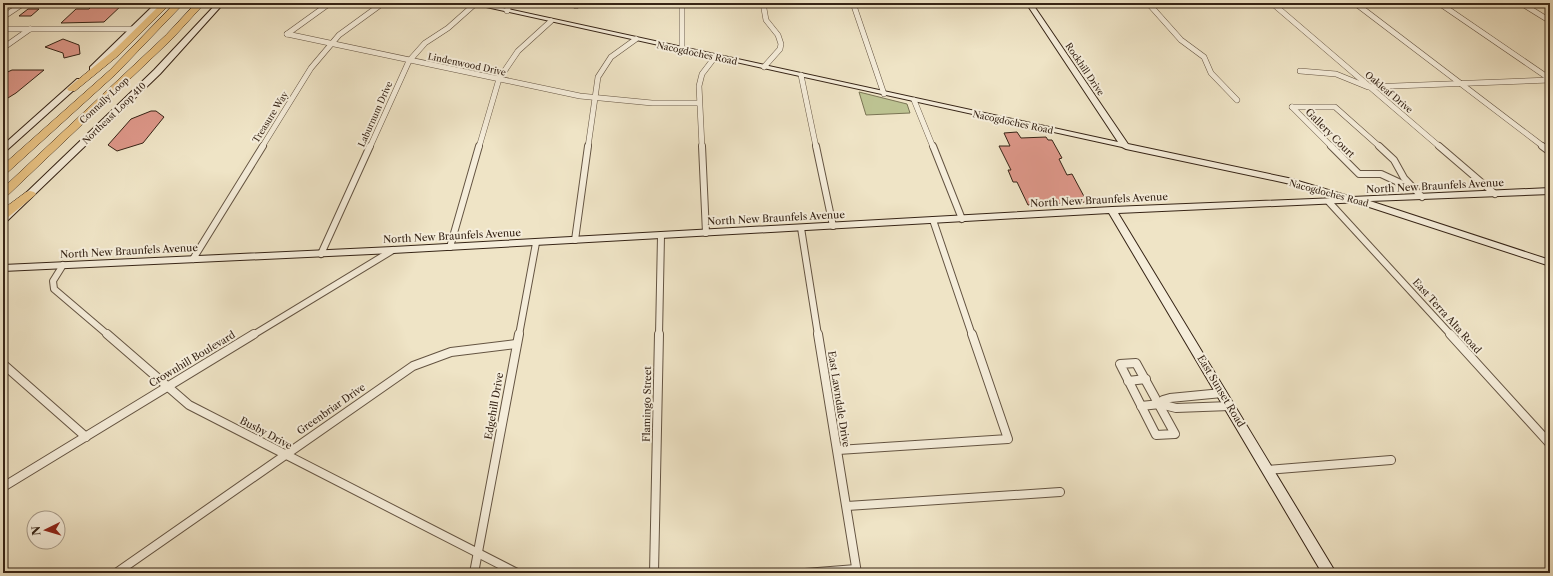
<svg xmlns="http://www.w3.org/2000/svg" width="1553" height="576" viewBox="0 0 1553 576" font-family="'Libre Caslon Text',serif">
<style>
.green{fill:#bdc392;stroke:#7a7454}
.building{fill:#dd9789;stroke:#362416}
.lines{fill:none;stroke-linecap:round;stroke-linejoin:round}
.street-far2-casing{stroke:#645442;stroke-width:6}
.street-far1-casing{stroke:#645442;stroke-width:8}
.street-casing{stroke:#645442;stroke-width:10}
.secondary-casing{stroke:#362416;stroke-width:2}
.highway-casing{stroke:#362416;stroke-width:1}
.street-far2{stroke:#f5edda;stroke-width:5}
.street-far1{stroke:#f5edda;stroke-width:6}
.street{stroke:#f5edda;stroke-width:8}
.secondary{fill:#f5edda;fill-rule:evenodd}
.highway{fill:#e8c283;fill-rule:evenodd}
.labels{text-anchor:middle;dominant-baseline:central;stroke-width:4;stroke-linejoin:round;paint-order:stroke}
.far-street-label{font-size:9px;fill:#362416;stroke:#f5edda}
.street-label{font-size:10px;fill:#362416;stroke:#f5edda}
</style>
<rect width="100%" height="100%" fill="#efe4c6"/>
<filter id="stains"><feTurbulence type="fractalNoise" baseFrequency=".005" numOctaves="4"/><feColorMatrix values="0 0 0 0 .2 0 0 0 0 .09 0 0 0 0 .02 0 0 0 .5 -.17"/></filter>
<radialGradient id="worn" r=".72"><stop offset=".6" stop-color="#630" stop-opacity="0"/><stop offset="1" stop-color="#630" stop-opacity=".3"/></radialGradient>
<polygon class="green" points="859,92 907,104 910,113 866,115"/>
<g class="building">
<polygon points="95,3 124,3 104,22 61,23 76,9 89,9"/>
<polygon points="28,9 39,9 31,16 19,16"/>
<polygon points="63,39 79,45 80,54 64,58 63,53 45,47"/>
<polygon points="12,70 44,70 16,93 3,101 3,74"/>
<polygon points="151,111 156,111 164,117 143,143 117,151 108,145 131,119"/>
<polygon points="1017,132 1021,138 1046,137 1048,140 1052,140 1062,158 1059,159 1067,175 1072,174 1087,202 1028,205 1017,182 1013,182 1008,170 1011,170 999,146 1010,146 1004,133"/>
</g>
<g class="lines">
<g class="street-far2-casing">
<g id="street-far2">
<polyline points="576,3 576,6"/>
<polyline points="682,3 682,49"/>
<polyline points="763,3 766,20 778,35 781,44 780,49 764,67"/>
<polyline points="853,3 884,94"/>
<polyline points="1148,3 1181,40 1204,57 1211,73 1237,100"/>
<polyline points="1272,3 1440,147"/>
<polyline points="1355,3 1544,147"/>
<polyline points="1439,3 1550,79"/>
<polyline points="1521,3 1550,21"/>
<polyline points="507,11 510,3"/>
<polyline points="3,17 24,3"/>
<polyline points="3,29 134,29"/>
<polyline points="287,34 580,96 652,103 699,103"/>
<polyline points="287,34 330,3"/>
<polyline points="3,48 30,29"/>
<polyline points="1300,71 1336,74 1368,87 1550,80"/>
<polyline points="801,75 816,147"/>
<polyline points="914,100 933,147"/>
<polyline points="1292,107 1335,107 1380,147"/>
<polyline points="1292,107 1332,147"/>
<polyline points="262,147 311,68 339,35 383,3"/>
<polyline points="370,147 409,61 425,43 448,28 475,4"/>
<polyline points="479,147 499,79 518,51 551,21"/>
<polyline points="588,147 598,77 611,57 636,39"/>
<polyline points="702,147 699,86 702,74 715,57"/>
</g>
</g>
<g class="street-far1-casing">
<g id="street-far1">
<polyline points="702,146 706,233"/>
<polyline points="816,146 833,226"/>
<polyline points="933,146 962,219"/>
<polyline points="1331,146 1359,174 1381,174 1409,187"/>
<polyline points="1379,146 1394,160 1404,178 1422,197"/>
<polyline points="1439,146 1495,194"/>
<polyline points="1542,146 1550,152"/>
<polyline points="1329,202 1451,335"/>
<polyline points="933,220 972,335"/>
<polyline points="801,228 818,335"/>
<polyline points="575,240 588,146"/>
<polyline points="450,247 479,146"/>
<polyline points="321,254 370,146"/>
<polyline points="193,259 263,146"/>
<polyline points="63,265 53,281 54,289 108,335"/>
<polyline points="253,335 393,250"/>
<polyline points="519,335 536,243"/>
<polyline points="659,335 661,236"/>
</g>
</g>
<g class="street-casing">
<g id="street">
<polyline points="107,334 189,405 517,573"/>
<polyline points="818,334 857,573"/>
<polyline points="1450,334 1550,444"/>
<polygon points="1136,363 1175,434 1156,435 1120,364"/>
<polyline points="3,364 86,437"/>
<polyline points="1128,381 1146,379"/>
<polyline points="1160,404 1163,400 1170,398 1222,393"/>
<polyline points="1141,406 1160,404 1176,408 1230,406"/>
<polyline points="838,450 1008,439 972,334"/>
<polyline points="1268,470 1391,460"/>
<polyline points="3,487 254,334"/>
<polyline points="847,506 1060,492"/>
<polyline points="116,573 413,366 451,352 516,344"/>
<polyline points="474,573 519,334"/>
<polyline points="654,573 659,334"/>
<polyline points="805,573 856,569"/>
</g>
</g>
<g class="secondary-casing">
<g id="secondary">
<polygon points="156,3 163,3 96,71 90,71 90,67"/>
<polygon points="217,3 224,3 160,74 6,222 3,223 3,215 154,70"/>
<polygon points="468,3 480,3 1118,142 1026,3 1032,3 1128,144 1288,178 1352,197 1550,188 1550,194 1370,201 1550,260 1550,266 1363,205 1362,202 1118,213 1336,573 1322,573 1109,213 393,253 3,271 3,265 393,247 1112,207 1337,198 1286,183 1126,149 1122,147"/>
<polygon points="77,79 83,79 84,81 6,151 3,151 3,145"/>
</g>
</g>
<g class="highway-casing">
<g id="highway">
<polygon points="162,3 171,3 119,55 75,91 69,91 67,89 69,87 113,51"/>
<polygon points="175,3 184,3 116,74 7,173 3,174 3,165 110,70"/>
<polygon points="196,3 205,3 172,39 7,196 3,197 3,188 166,35"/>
<polygon points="30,191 34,192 36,194 34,196 7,218 3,219 3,209 26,192"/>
</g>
</g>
<use href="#street-far2" class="street-far2"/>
<use href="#street-far1" class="street-far1"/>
<use href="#street" class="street"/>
<use href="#secondary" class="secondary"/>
<use href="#highway" class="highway"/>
</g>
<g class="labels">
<g class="far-street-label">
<text transform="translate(697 53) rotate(12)">Nacogdoches Road</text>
<text transform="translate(467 64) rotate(12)">Lindenwood Drive</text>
<text transform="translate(1085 69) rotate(56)">Rockhill Drive</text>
<text transform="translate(1389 92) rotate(40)">Oakleaf Drive</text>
<text transform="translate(104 100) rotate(-43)">Connally Loop</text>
<text transform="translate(114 113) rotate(-44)">Northeast Loop 410</text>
<text transform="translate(375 114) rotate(-66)">Laburnum Drive</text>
<text transform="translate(270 117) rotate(-58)">Treasure Way</text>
<text transform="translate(1013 122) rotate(12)">Nacogdoches Road</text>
<text transform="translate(1329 193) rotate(15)">Nacogdoches Road</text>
</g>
<g class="street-label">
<text transform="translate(1330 133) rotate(45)">Gallery Court</text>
<text transform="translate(1435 186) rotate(-3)">North New Braunfels Avenue</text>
<text transform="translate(1099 200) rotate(-3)">North New Braunfels Avenue</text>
<text transform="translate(776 218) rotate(-3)">North New Braunfels Avenue</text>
<text transform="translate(452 236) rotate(-3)">North New Braunfels Avenue</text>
<text transform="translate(129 251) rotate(-3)">North New Braunfels Avenue</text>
<text transform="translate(1447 316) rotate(48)">East Terra Alta Road</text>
<text transform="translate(192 359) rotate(-31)">Crownhill Boulevard</text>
<text transform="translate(1221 391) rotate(59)">East Sunset Road</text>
<text transform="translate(839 399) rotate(81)">East Lawndale Drive</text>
<text transform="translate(647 404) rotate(-89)">Flamingo Street</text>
<text transform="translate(494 406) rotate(-80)">Edgehill Drive</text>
<text transform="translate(331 409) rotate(-35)">Greenbriar Drive</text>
<text transform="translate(266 433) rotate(28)">Busby Drive</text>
</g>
</g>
<rect width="1553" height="576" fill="none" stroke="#efe4c6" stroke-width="16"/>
<rect x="4" y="4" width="1545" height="568" fill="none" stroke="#362416" stroke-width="2"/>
<rect x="8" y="8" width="1537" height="560" fill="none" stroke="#362416"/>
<g transform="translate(46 530) rotate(265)"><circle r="19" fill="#f5edda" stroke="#a99d8c"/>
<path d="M0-3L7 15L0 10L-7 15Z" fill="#8f2418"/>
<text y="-6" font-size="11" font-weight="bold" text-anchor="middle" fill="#362416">N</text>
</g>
<rect width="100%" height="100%" filter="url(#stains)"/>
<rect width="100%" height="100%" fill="url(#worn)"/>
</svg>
